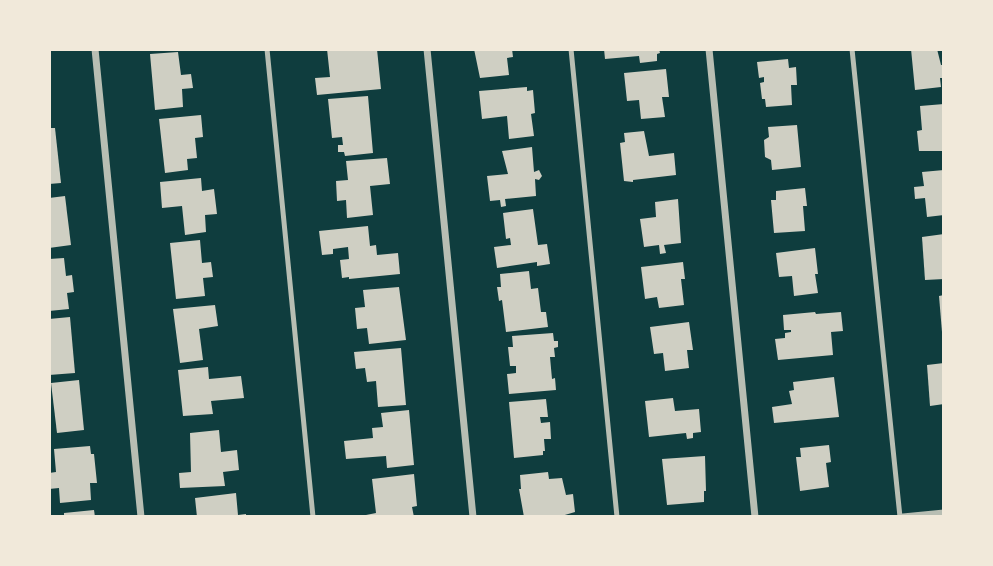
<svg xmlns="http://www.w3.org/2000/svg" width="993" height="566" viewBox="0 0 993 566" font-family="Lora,serif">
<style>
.building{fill:#cfcfc3}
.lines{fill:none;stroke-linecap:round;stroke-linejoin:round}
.service{stroke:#b8beb3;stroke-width:5}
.minor{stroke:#b8beb3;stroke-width:7}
</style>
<rect width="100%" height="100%" fill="#0f3d3e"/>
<g class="building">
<polygon points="327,49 377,49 381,89 317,95 315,78 330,77"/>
<polygon points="474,49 512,49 513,57 507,58 509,75 480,78"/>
<polygon points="604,49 659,49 660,53 657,54 657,61 640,63 639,56 605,59"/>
<polygon points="911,49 937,49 941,65 944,65 944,78 940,78 941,87 915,90"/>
<polygon points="178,52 181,75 191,74 193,88 182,89 183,107 155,110 150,54"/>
<polygon points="788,59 789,68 796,67 797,85 791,85 792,105 766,107 765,99 762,99 760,83 764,82 764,77 759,78 757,62"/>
<polygon points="666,69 669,97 662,97 665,117 641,119 639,100 627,101 624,73"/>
<polygon points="527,87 527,91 533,90 535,113 531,114 534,136 509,139 507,116 482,119 479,91"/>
<polygon points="368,96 373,153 345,156 344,152 338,152 338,145 343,145 342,137 332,138 328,99"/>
<polygon points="944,104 944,151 919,151 917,131 922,130 920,106"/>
<polygon points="201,115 203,137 195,138 197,158 187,159 188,170 165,173 159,119"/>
<polygon points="797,125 801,167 772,170 771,160 765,157 764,140 769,137 768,127"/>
<polygon points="49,128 55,128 61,183 49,184"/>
<polygon points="644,131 649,156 674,153 676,175 633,180 633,182 624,181 620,143 625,142 624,133"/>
<polygon points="532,147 534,172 539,170 542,176 539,180 535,179 536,196 505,199 506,206 501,207 500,200 490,201 487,176 508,174 502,151"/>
<polygon points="387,158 390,184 370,186 373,215 347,218 346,200 337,201 336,181 348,180 346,161"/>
<polygon points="944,170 944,215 927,217 925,198 915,199 914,187 924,186 922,172"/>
<polygon points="201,178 202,191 214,189 217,214 205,215 206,232 185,235 182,206 162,208 160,182"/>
<polygon points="805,188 807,206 803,206 805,231 774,233 771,200 776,200 776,191"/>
<polygon points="65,196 71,245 49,248 49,198"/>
<polygon points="678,199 681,243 664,245 666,253 660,254 659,245 644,247 640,219 656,217 655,202"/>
<polygon points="533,209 538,245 547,244 550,264 537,266 537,262 497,268 494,247 511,245 510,238 506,239 503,213"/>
<polygon points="368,226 370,246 376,245 377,255 398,253 400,274 349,279 349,277 342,278 340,260 349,259 348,247 333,249 333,254 322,255 319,231"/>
<polygon points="944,234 944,279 925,280 922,237"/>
<polygon points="200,240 202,263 211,262 213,277 203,278 205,296 176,299 170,243"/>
<polygon points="815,248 818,274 815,274 818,293 794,296 792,276 779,277 776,253"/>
<polygon points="64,258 66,276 72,275 74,292 67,293 69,309 49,311 49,259"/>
<polygon points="683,262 685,279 681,279 684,305 659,308 657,297 645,299 641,267"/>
<polygon points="529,271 531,289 538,288 541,312 546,312 548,327 506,332 502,300 499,301 497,287 501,287 500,274"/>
<polygon points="399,287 406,340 369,344 367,328 357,329 355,308 365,307 363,290"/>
<polygon points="944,295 944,332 942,332 939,296"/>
<polygon points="215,305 218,326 199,329 203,360 180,363 173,309"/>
<polygon points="815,312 816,314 841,312 843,331 831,332 833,355 778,360 775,339 785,338 785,333 791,332 791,330 784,330 783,315"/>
<polygon points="70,317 75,373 49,375 49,319"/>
<polygon points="689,322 693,350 687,350 689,368 665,371 663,353 654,354 650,327"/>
<polygon points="553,333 554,341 558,341 558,347 554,348 555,357 550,357 552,379 555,378 556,390 509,394 507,374 516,373 516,366 510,366 508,347 513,347 512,336"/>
<polygon points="401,348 406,405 378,407 376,381 367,382 365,368 356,369 354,352"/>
<polygon points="944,363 944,404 930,406 927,365"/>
<polygon points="208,367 209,379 241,376 244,398 211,401 213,414 183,416 178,370"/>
<polygon points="834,377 839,417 774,423 772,407 792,404 789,391 794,390 793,382"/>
<polygon points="79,380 84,430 57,433 51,383"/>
<polygon points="673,398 675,411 699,409 701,432 693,433 693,438 687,439 686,433 649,437 645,401"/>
<polygon points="546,399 548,417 540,417 541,423 550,422 551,439 544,439 545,451 543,451 543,455 514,458 509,402"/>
<polygon points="409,410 414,465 387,468 386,456 346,459 344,441 373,438 372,428 383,427 381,413"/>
<polygon points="219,430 221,452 237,450 239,470 223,472 225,486 180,488 179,473 191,472 190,433"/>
<polygon points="829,445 831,462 826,463 829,487 800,491 796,457 801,457 800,448"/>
<polygon points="90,446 91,454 94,454 97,483 90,483 91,500 60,503 59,488 49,489 49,473 56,472 54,449"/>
<polygon points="705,456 706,491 704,491 704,502 667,505 662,459"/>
<polygon points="548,472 549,479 562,478 566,495 573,494 575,512 558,517 524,517 519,489 521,489 520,475"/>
<polygon points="414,474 417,506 412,507 414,517 356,517 376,513 372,479"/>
<polygon points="236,493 238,515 246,514 246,517 197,517 195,498"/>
<polygon points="94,510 95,517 64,517 64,513"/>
</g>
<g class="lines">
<g class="service">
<polyline points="267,49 313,517"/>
<polyline points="571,49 617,517"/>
<polyline points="852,49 900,517"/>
</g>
<g class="minor">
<polyline points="95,49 141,517"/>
<polyline points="427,49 473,517"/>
<polyline points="709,49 755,517"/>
<polyline points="903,517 944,513"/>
</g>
</g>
<rect width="993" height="566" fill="none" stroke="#f1e9da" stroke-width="102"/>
</svg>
